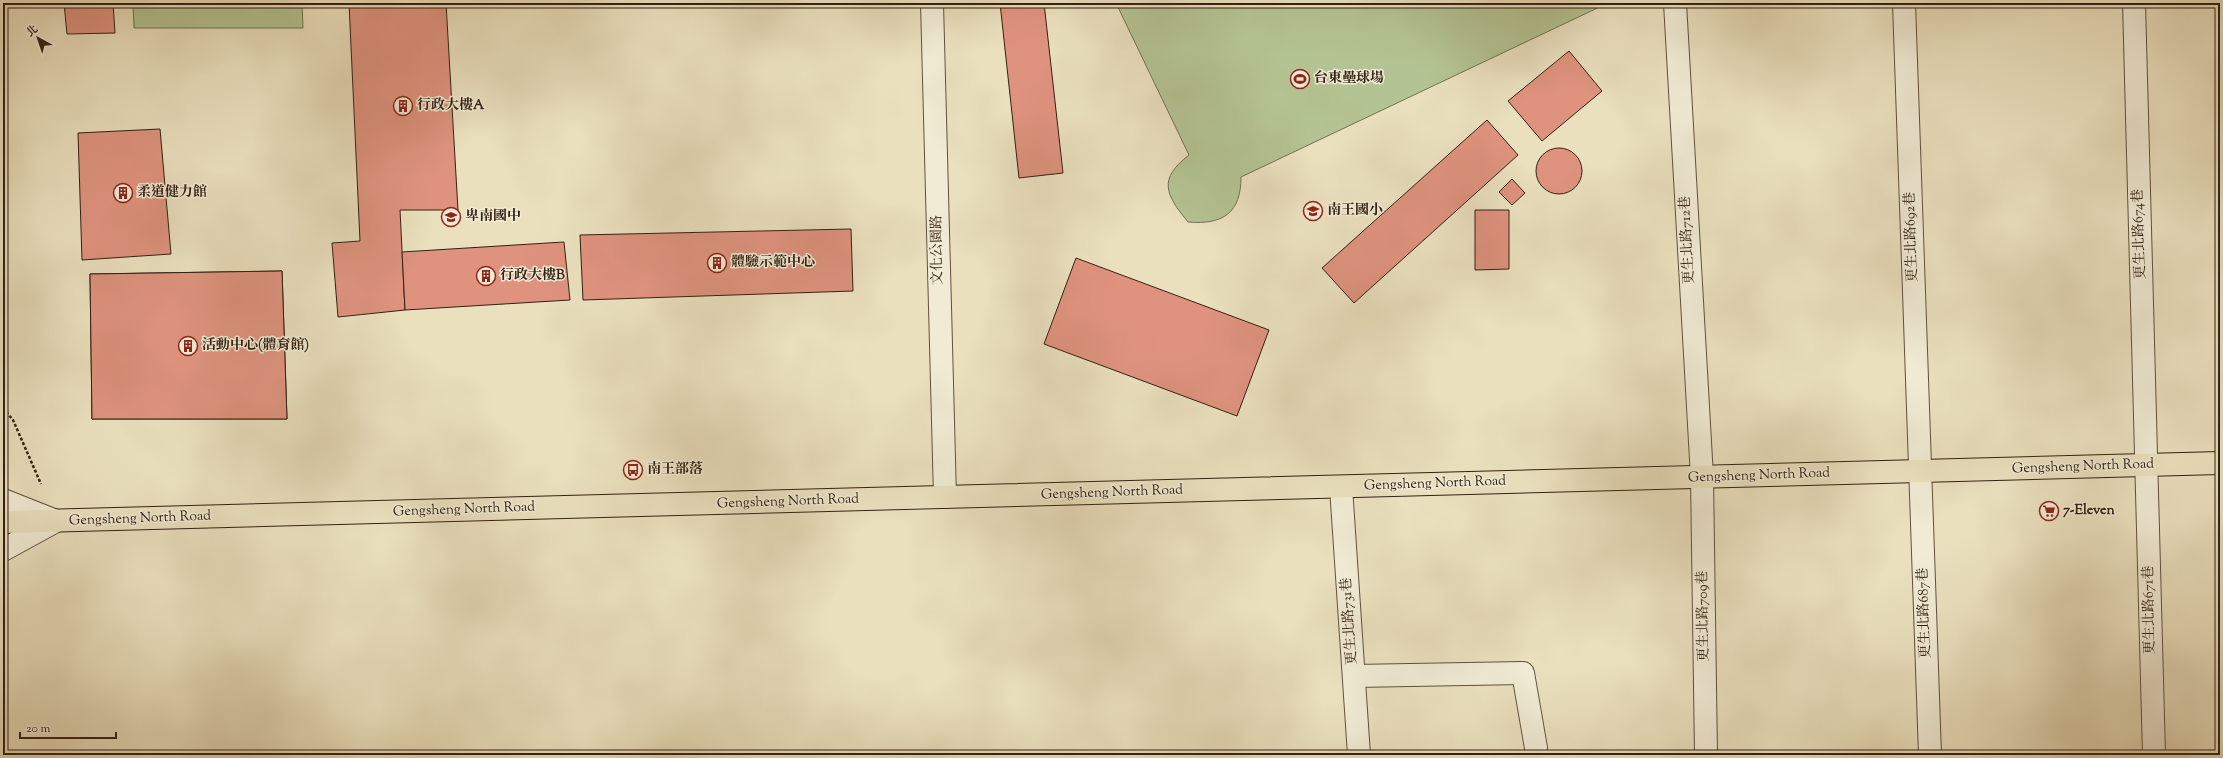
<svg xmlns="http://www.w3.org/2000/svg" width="2223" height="758" viewBox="0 0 2223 758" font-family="'Sorts Mill Goudy','Noto Serif TC',serif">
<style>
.green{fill:#b4c393;stroke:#737252}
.building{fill:#df937f;stroke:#322011}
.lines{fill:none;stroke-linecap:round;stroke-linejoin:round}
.minor-casing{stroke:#60503c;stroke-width:24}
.major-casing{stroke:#322011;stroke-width:24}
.path{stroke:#322011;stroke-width:2.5;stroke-dasharray:3 2;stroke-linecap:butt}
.minor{stroke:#f1ebd5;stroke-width:22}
.major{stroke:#eae0be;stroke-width:22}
.labels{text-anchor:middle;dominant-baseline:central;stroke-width:3;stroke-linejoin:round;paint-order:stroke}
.poi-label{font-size:14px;font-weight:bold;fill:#322011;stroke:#f1ebd5;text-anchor:start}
.street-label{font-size:14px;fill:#322011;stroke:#f1ebd5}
</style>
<rect width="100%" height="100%" fill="#eae0be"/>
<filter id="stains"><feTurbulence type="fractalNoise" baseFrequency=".005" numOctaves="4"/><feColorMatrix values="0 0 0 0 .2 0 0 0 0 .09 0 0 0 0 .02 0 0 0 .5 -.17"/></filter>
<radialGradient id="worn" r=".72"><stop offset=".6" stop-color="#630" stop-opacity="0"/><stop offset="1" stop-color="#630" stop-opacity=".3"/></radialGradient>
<g class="green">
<polygon points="133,3 302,3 303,28 134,28"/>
<path d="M1116,3H1608L1241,177C1241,213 1223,225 1188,222C1165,194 1158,179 1189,155Z"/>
</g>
<g class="building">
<polygon points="64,3 113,3 115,33 67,34"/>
<polygon points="349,3 446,3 458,210 400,210 405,310 338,317 332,243 360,241"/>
<polygon points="1000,3 1044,3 1063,173 1019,178"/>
<polygon points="1569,51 1602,91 1542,141 1508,101"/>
<polygon points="1487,120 1518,155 1354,303 1322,268"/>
<polygon points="160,129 171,254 82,260 78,133"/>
<circle cx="1559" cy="171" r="23"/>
<polygon points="1512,179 1525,193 1512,205 1499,192"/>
<polygon points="1475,210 1509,210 1509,269 1475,270"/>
<polygon points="851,229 853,291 583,300 580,235"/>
<polygon points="564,242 570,300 405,310 402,252"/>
<polygon points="1076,258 1269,330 1237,416 1044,344"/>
<polygon points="282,271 287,419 92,419 90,274"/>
<polygon points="282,271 287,419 92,419 90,274"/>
</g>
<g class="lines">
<g class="minor-casing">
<g id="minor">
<polyline points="932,3 945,497"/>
<polyline points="1675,3 1702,477 1706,755"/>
<polyline points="1904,3 1930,755"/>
<polyline points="2134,3 2154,755"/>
<polyline points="1341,487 1359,755"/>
<polyline points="3,500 56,521"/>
<polyline points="3,550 56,521"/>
<polyline points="1354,676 1523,673 1536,748"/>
</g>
</g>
<g class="major-casing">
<polyline id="major" points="3,522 2220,463"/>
</g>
<polyline class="path" points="3,408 13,420 41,484"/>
<use href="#minor" class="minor"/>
<use href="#major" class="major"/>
</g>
<defs>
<g id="stadium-ring" transform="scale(1)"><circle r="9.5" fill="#f1ebd5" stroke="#8f2418" stroke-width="1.5"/><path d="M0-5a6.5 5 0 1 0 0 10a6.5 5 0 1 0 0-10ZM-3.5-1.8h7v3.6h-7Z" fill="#8f2418"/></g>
<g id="building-ring" transform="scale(1)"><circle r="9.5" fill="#f1ebd5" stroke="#8f2418" stroke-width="1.5"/><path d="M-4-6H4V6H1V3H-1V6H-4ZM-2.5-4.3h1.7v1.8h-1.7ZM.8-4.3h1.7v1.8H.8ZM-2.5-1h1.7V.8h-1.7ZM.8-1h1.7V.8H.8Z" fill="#8f2418"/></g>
<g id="school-ring" transform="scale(1)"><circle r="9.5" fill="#f1ebd5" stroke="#8f2418" stroke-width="1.5"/><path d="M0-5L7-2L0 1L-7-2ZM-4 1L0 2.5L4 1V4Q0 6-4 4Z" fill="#8f2418"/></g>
<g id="bus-ring" transform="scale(1)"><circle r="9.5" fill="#f1ebd5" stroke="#8f2418" stroke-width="1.5"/><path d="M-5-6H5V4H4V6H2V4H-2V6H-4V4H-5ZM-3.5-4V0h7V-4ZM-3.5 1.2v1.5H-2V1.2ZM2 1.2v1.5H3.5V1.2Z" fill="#8f2418"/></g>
<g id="supermarket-ring" transform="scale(1)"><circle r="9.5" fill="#f1ebd5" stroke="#8f2418" stroke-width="1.5"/><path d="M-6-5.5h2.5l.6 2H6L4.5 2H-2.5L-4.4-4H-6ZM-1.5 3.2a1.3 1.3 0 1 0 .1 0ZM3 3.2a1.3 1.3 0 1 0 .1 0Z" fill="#8f2418"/></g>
</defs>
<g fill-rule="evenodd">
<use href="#stadium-ring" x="1300" y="79"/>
<use href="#building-ring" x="403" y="106"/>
<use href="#building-ring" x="123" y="193"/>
<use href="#school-ring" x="1313" y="211"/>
<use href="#school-ring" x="451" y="217"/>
<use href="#building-ring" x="717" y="263"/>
<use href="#building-ring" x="486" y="276"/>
<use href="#building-ring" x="188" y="346"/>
<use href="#bus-ring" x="633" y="470"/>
<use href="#supermarket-ring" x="2049" y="511"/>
</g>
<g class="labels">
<g class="poi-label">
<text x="1314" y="79">台東壘球場</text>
<text x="417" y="106">行政大樓A</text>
<text x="137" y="193">柔道健力館</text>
<text x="1327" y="211">南王國小</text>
<text x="465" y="217">卑南國中</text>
<text x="731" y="263">體驗示範中心</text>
<text x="500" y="276">行政大樓B</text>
<text x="202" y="346">活動中心(體育館)</text>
<text x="647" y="470">南王部落</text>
<text x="2063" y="511">7-Eleven</text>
</g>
<g class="street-label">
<text transform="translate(2140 234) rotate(-92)">更生北路674巷</text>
<text transform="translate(1912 237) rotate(-92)">更生北路692巷</text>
<text transform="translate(1688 240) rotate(-93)">更生北路712巷</text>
<text transform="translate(938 250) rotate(-91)">文化公園路</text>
<text transform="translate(2083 467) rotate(-2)">Gengsheng North Road</text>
<text transform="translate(1759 476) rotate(-2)">Gengsheng North Road</text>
<text transform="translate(1435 484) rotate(-2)">Gengsheng North Road</text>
<text transform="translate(1112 493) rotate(-2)">Gengsheng North Road</text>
<text transform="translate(788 502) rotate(-2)">Gengsheng North Road</text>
<text transform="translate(464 510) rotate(-2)">Gengsheng North Road</text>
<text transform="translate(140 519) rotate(-2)">Gengsheng North Road</text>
<text transform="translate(2150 610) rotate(-91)">更生北路671巷</text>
<text transform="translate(1925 613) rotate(-92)">更生北路687巷</text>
<text transform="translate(1704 616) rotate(-91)">更生北路709巷</text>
<text transform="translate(1350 621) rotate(-94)">更生北路731巷</text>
</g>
</g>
<rect width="2223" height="758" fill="none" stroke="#eae0be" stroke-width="16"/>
<rect x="4" y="4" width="2215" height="750" fill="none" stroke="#322011" stroke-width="2"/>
<rect x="8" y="8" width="2207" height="742" fill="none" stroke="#322011"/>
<g transform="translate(38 38) rotate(320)" stroke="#f1ebd5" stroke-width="3" paint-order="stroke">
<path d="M0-3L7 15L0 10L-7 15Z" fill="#322011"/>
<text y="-6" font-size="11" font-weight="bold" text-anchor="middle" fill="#322011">北</text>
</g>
<path d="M20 732v6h96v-6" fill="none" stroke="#322011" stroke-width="2"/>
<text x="26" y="732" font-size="12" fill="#322011" stroke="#f1ebd5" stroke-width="3" paint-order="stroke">20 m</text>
<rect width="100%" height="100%" filter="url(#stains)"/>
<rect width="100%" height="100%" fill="url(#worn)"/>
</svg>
